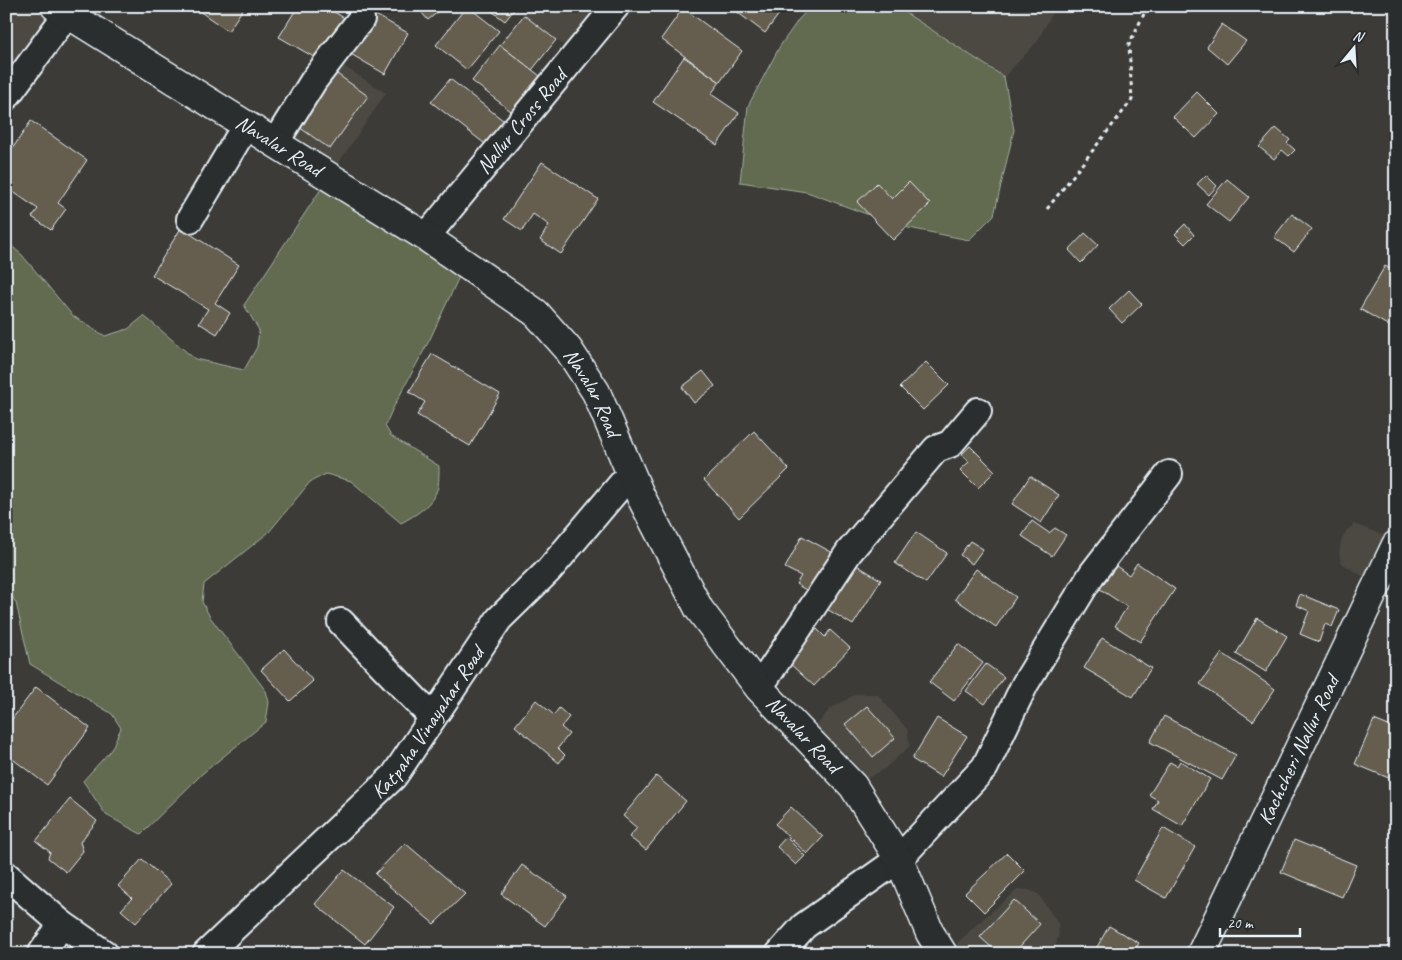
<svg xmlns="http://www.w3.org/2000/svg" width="1402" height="960" viewBox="0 0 1402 960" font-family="Caveat,sans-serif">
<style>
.built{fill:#4b4842}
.green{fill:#626a50;stroke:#a5aea4}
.building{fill:#655d4d;stroke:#e8f1f8}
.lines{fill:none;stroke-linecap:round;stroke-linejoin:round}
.minor-casing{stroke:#e8f1f8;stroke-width:30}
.tertiary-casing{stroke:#e8f1f8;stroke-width:31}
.path{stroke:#e8f1f8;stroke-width:3;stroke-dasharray:4 4;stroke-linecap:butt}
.minor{stroke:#2a2d2e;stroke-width:26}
.tertiary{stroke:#2a2d2e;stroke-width:28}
.labels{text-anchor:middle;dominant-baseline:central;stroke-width:4;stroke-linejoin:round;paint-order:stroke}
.street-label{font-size:21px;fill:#e8f1f8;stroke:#2a2d2e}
</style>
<rect width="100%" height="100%" fill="#3c3b37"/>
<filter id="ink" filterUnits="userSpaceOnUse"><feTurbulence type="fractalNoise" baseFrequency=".02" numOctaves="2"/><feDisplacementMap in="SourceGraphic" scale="10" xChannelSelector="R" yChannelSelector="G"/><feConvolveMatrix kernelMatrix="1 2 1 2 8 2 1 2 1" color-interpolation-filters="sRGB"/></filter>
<g filter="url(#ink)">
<g class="built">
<polygon points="6,6 55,6 6,97"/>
<polygon points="517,6 616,6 576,55 525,16"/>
<polygon points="895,6 1056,6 1037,42 1004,77"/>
<polygon points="331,58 386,93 329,177 275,143"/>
<polygon points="1354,524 1396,540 1377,585 1341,563 1339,553 1341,541 1346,531"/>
<polygon points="856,694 877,694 907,729 910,746 883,770 853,786 806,738 830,709"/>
<polygon points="1018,889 1029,890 1038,894 1058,923 1059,934 1055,948 1050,954 946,954 977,924"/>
</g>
<g class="green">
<polygon points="811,6 895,6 1004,77 1014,130 994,215 969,240 899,226 807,192 740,182 748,106 780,46 799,19"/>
<path d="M329,177L465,264L430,339L392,410L385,426L391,436L439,466C439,472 439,480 438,487C433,505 416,515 401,523L351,481L326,474L310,482L269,532L204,584L202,602L210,617L266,691L269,702L266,722L203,773L141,834L106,815L83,781L111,750L121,728L112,714L30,664L16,603L6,586V241L22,255L73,316L105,336L128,329L144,316L195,359L244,370L257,347L259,330L244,305Z"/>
</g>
<g class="building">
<polygon points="192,6 245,6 228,31"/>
<polygon points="298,6 325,6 344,18 319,60 279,37"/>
<polygon points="416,6 445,6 428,20"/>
<polygon points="467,6 499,31 467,70 436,45"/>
<polygon points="485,6 517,6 505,21"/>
<polygon points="729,6 785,6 765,33"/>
<polygon points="683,8 742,51 720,82 661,39"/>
<polygon points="372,13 408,33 385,74 349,53"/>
<polygon points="524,15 556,40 532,70 500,45"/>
<polygon points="1222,24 1246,41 1227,64 1207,47"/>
<polygon points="500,45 544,79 516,115 472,81"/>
<polygon points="684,57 720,82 711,94 739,113 717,145 653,102"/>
<polygon points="330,69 368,96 330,149 292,122"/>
<polygon points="450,79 508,124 489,147 431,102"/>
<polygon points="1197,92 1219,114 1196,138 1173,117"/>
<polygon points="31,121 87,160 58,203 66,209 51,230 32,217 38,209 6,187 6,158"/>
<polygon points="1276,128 1290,140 1287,143 1295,150 1289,156 1282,150 1274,159 1259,147"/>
<polygon points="542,162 598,199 561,254 540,240 549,225 533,214 522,231 504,219"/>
<polygon points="1206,175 1217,186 1209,195 1197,184"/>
<polygon points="1227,179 1249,197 1229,222 1206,204"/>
<polygon points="909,182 930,204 893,240 857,202 877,183 892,199"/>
<polygon points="1292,214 1312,229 1294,252 1274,237"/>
<polygon points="1185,224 1194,235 1185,244 1175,234"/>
<polygon points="181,228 239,265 215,303 230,313 217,334 199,323 208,309 152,275"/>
<polygon points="1085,233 1098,245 1081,263 1069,250"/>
<polygon points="1385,266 1396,272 1396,330 1360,309"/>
<polygon points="1129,290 1142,304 1122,323 1109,309"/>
<polygon points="432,354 500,394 470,446 417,415 425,402 409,392"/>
<polygon points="926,362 949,385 923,410 900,387"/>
<polygon points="703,371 715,386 694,403 682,387"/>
<polygon points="754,431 789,469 739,518 704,480"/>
<polygon points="970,446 995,471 978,488 960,470 969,462 962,454"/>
<polygon points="1030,476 1059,495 1041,523 1012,504"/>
<polygon points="1032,521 1049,533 1055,528 1066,535 1052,556 1022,536"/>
<polygon points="916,532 947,553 926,583 895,563"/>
<polygon points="802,536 833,553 811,593 796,584 801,576 785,568"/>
<polygon points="970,541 983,549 972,564 960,555"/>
<polygon points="850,561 881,580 853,625 822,606"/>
<polygon points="1137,563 1175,589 1140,642 1115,626 1127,607 1100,589 1116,566 1129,575"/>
<polygon points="976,569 1016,597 996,627 955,599"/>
<polygon points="1300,594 1339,610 1332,627 1325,624 1319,642 1300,634 1309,611 1296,605"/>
<polygon points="1257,618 1287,636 1266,672 1236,654"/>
<polygon points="817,629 825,637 830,630 850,648 814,686 787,661"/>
<polygon points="1102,638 1151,668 1133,697 1084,668"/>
<polygon points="958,644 983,663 954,701 929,682"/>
<polygon points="284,649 313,681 290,701 261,670"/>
<polygon points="1222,653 1275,689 1253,721 1200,684"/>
<polygon points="986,664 1004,677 985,704 966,691"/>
<polygon points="36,687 90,728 47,785 6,754 6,727"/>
<polygon points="536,700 554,715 559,708 569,717 561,727 569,734 558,748 565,755 559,763 515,726"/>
<polygon points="867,706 895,738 873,757 845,724"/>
<polygon points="1164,716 1236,755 1222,780 1150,742"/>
<polygon points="937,718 967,736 941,777 912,759"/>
<polygon points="1374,720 1396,729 1396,781 1355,764"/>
<polygon points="1180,761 1210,779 1182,826 1153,809 1158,800 1149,795 1170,762 1177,766"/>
<polygon points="656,776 686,801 646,850 629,837 637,828 623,816"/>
<polygon points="70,799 97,821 80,842 83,851 66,872 48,858 50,852 36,841"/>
<polygon points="791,807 823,837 807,854 775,824"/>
<polygon points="1163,828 1195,847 1166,898 1134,880"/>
<polygon points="786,837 805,856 796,865 777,847"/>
<polygon points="1294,840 1356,865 1342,897 1281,872"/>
<polygon points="405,843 465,894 434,924 375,874"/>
<polygon points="1007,853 1025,871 984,912 965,893"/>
<polygon points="142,859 171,884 136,923 121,910 132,898 118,886"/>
<polygon points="522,865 567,896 545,926 501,894"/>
<polygon points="344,870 394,907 365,944 315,904"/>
<polygon points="1014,900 1040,924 1013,954 999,954 980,937"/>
<polygon points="1109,926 1139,943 1133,954 1093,954"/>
</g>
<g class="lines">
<g class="minor-casing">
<g id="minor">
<polyline points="6,97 67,14"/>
<polyline points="275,143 314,80 361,19"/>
<polyline points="190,219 246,125"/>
<path id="s1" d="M426,237L616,6"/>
<polyline points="341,622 432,717"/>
<polyline points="759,688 849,552 936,449 950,444 978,411"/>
<polyline points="6,875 62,924 105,954"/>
<polyline points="41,954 62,924"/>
<path id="s2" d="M206,954L394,776L499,619L549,570L630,474"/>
<polyline points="779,954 804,926 899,859 985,767 1025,684 1092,574 1169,474"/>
</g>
</g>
<g class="tertiary-casing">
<g id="tertiary">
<path id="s3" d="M55,6L426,237L536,313L568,349L596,392L641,497L699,609L759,688L853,786L899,859L930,933L943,954"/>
<path id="s4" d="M1201,954L1396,545"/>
</g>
</g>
<polyline class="path" points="1047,209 1132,100 1129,44 1148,6"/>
<use href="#minor" class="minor"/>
<use href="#tertiary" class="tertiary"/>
</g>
</g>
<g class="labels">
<g class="street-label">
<text stroke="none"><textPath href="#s1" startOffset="150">Nallur Cross Road</textPath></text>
<text stroke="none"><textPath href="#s3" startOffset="264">Navalar Road</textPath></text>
<text stroke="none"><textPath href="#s3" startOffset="669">Navalar Road</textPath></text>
<text stroke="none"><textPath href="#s2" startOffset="322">Katpaha Vinayahar Road</textPath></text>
<text stroke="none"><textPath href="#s3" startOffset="1074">Navalar Road</textPath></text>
<text stroke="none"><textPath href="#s4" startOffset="226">Kachcheri Nallur Road</textPath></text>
</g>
</g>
<rect width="1402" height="960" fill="none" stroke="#2a2d2e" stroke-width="25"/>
<rect x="12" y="12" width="1377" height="935" fill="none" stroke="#e8f1f8" stroke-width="2" filter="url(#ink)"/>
<g transform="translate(1354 48) rotate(18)" stroke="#2a2d2e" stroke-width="4" paint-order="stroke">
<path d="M0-4L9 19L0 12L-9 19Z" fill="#e8f1f8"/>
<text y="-8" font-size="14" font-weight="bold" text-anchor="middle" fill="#e8f1f8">N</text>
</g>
<path d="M1220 928v8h80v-8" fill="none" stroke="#e8f1f8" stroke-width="2.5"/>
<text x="1227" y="928" font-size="15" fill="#e8f1f8" stroke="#2a2d2e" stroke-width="4" paint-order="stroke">20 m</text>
</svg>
